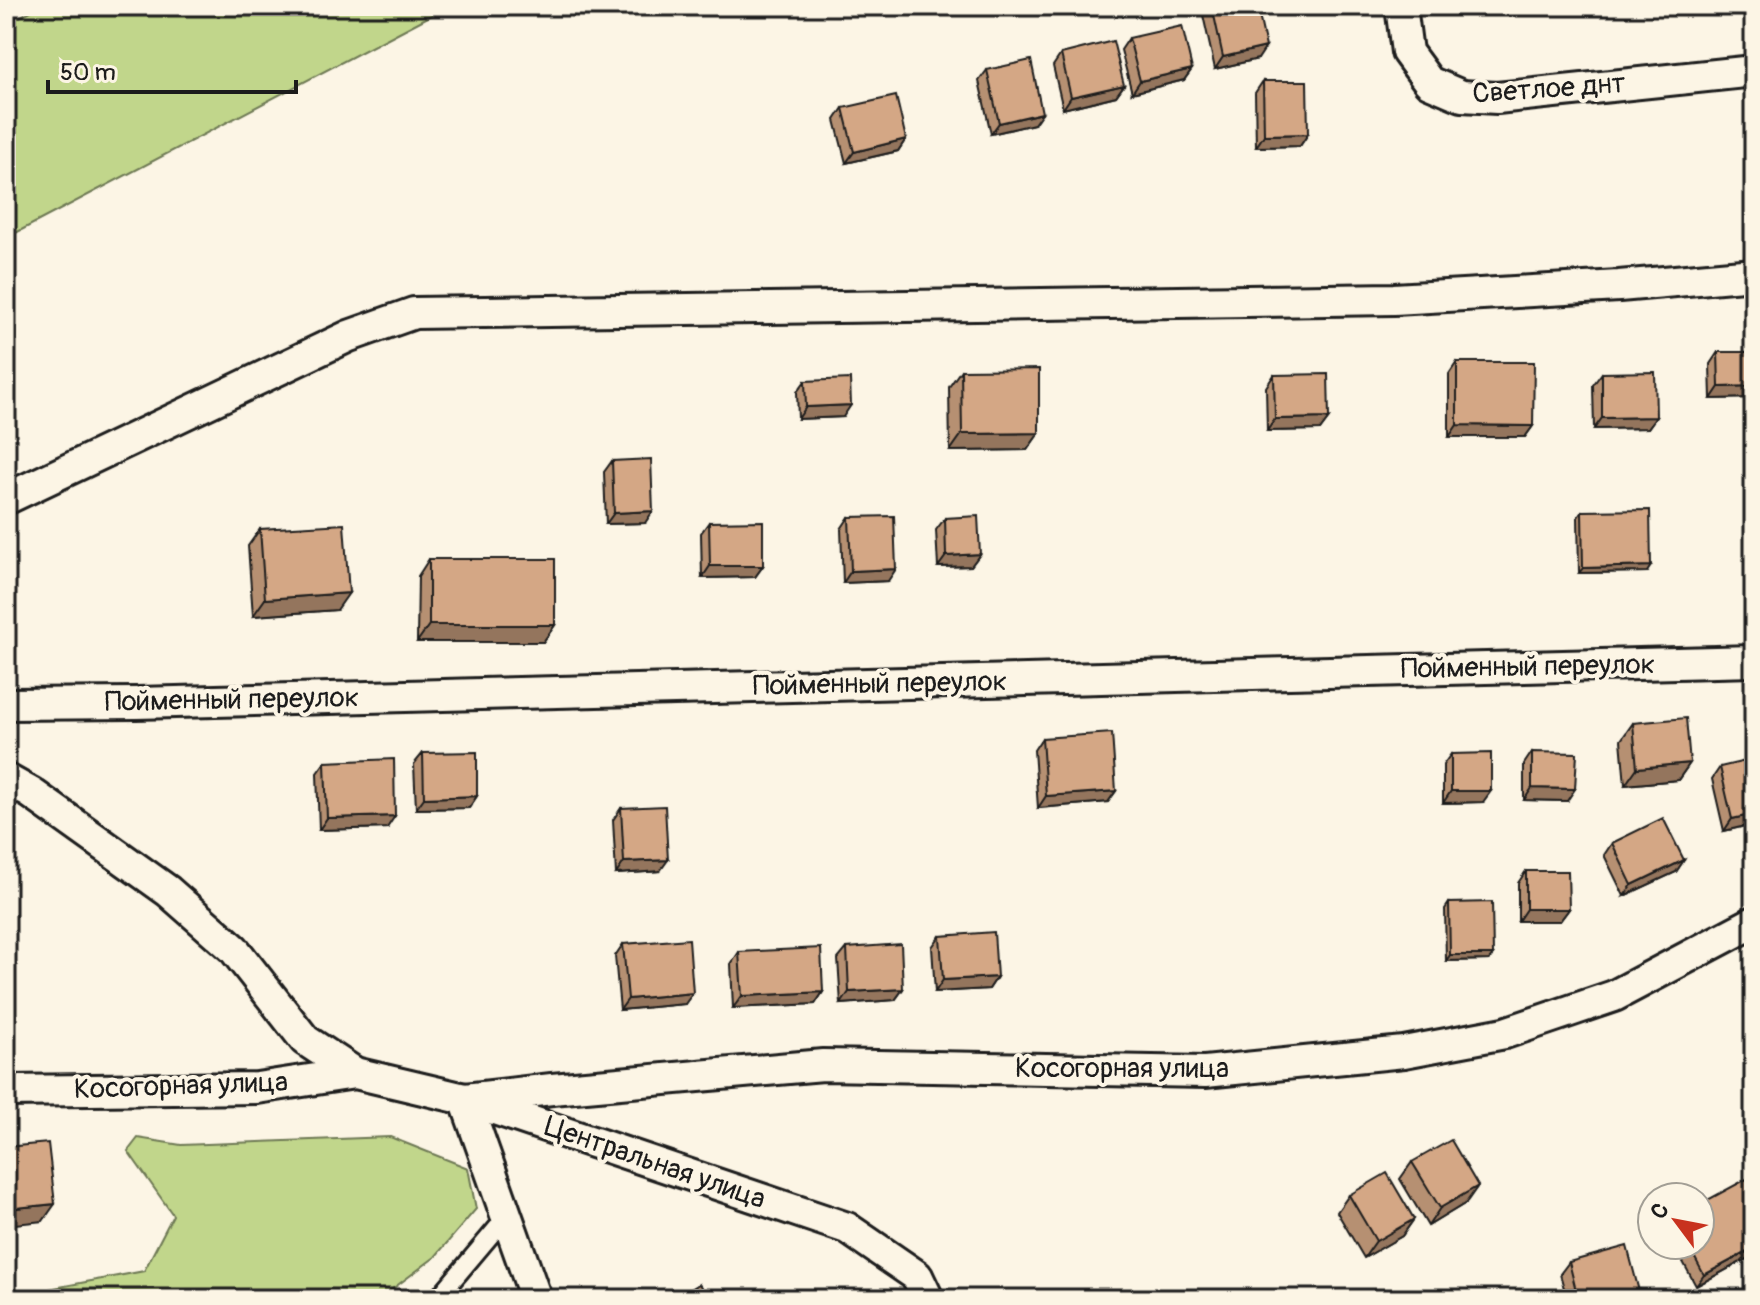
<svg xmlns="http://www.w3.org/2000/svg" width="1760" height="1305" viewBox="0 0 1760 1305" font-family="Pangolin,sans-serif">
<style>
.green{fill:#c1d68b;stroke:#6e7954;stroke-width:2}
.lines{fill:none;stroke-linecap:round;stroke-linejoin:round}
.service-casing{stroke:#1c1c1c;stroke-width:22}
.minor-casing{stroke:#1c1c1c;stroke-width:36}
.service{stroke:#fcf5e5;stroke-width:16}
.minor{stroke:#fcf5e5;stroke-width:30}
.wall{fill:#b69072;stroke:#1c1c1c;stroke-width:2}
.shaded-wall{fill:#94755d;stroke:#1c1c1c;stroke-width:2}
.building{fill:#d4a785;stroke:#1c1c1c;stroke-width:2}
.labels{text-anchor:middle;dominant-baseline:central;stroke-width:8;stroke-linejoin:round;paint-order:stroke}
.street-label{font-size:28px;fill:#1c1c1c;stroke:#fcf5e5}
</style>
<rect width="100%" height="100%" fill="#fcf5e5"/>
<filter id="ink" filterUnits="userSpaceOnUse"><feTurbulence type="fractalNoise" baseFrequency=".0125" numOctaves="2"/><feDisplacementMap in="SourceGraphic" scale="16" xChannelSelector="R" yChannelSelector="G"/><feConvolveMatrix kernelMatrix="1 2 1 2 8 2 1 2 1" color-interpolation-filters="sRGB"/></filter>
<g filter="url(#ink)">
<g class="green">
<polygon points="40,6 449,6 6,238 6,24"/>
<polygon points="390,1137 468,1168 476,1209 435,1257 379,1299 6,1299 6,1297 144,1271 173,1215 128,1151 138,1138 181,1145"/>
</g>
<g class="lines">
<g class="service-casing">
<polyline id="service" points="437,1299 507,1216"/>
</g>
<g class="minor-casing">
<g id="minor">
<polyline points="1401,6 1407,52 1429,82 1462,96 1497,98 1754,71"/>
<polyline points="6,499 349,336 414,313 1394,299 1619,286 1754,274"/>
<polyline points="6,704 136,703 1754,661"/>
<polyline points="6,779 31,793 168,891 234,949 305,1040 355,1073 465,1099 847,1228 917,1276 928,1299"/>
<polyline points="6,1091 257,1088 355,1073"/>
<polyline points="536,1299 465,1099 552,1089 823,1065 1205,1072 1404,1052 1505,1033 1614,996 1754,922"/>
</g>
</g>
<use href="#service" class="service"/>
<use href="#minor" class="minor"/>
</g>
<g class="wall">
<polygon points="1201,6 1257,6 1258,59 1215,69"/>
<polygon points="1129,38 1192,69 1184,80 1132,93 1121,50"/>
<polygon points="1061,54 1124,85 1116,96 1063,109 1053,66"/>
<polygon points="987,70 1034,124 991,134 979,81"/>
<polygon points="1263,81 1308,134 1300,146 1256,147 1255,93"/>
<polygon points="843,108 906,139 898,151 846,163 835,120"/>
<polygon points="1718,352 1754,352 1754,396 1753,398 1711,399 1710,364"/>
<polygon points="1457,362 1533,426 1525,437 1449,437 1449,374"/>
<polygon points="961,370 1039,433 1027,450 950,451 949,387"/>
<polygon points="1602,373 1656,417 1648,428 1594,429 1593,385"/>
<polygon points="1274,375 1329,418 1320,430 1267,431 1266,387"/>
<polygon points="805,381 843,417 798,419 797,392"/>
<polygon points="612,461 645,523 606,524 604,472"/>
<polygon points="1582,511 1647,572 1579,573 1578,517"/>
<polygon points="849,517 888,581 843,583 841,529"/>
<polygon points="945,518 980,554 971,566 938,567 936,530"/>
<polygon points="709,522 763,566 755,577 702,578 701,533"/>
<polygon points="260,529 337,610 253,616 248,546"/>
<polygon points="429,559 555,625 543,642 417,642 418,576"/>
<polygon points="1633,723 1690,763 1678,780 1625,785 1621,740"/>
<polygon points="1042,738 1116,791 1108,802 1038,808 1034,750"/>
<polygon points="1532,752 1567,801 1524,800 1524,764"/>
<polygon points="423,753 477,796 469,808 416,809 414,764"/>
<polygon points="1451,754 1483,802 1443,803 1443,765"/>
<polygon points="325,762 387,828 319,830 317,773"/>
<polygon points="1720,767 1754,824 1724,831 1712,779"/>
<polygon points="621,808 660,871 616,874 613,820"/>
<polygon points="1612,843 1684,860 1676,872 1624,896 1604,855"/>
<polygon points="1526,871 1569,909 1560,921 1518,921 1518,883"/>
<polygon points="1449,903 1489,960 1446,961 1445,909"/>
<polygon points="940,936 997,977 989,989 935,992 932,947"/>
<polygon points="623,944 685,1004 620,1010 615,956"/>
<polygon points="847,948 903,989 895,1000 841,1004 838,959"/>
<polygon points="739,952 823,992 815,1004 733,1008 731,964"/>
<polygon points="1412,1162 1466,1203 1428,1226 1400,1179"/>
<polygon points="1349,1195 1414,1219 1402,1236 1364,1258 1337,1212"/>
<polygon points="1674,1245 1700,1245 1754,1255 1696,1286"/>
<polygon points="1569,1262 1637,1299 1567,1299 1560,1274"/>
</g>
<g class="shaded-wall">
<polygon points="1591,6 1627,6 1588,10"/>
<polygon points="1266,47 1258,59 1215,69 1223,57"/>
<polygon points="1192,69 1184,80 1132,93 1140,81"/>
<polygon points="1124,85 1116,96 1063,109 1071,97"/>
<polygon points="1042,113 1034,124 991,134 999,123"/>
<polygon points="1308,134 1300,146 1256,147 1264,135"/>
<polygon points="906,139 898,151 846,163 854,152"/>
<polygon points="1754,386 1753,398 1711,399 1719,387"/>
<polygon points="851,405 843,417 798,419 806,407"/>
<polygon points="1656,417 1648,428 1594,429 1602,418"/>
<polygon points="1329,418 1320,430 1267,431 1275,419"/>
<polygon points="1457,425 1533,426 1525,437 1449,437"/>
<polygon points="1039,433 1027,450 950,451 962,434"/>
<polygon points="653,511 645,523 606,524 614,513"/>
<polygon points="980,554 971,566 938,567 946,556"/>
<polygon points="710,566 763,566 755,577 702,578"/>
<polygon points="1651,566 1647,572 1579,573 1583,568"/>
<polygon points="896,569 888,581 843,583 851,571"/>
<polygon points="349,593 337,610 253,616 265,599"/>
<polygon points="429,625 555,625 543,642 417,642"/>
<polygon points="1690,763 1678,780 1625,785 1637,768"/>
<polygon points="1532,788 1575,789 1567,801 1524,800"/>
<polygon points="1116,791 1108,802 1038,808 1046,796"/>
<polygon points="1451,791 1491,791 1483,802 1443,803"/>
<polygon points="477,796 469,808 416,809 424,798"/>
<polygon points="1754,814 1754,824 1724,831 1732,819"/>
<polygon points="395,816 387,828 319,830 327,818"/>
<polygon points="668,860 660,871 616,874 624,862"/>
<polygon points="1684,860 1676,872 1624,896 1632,885"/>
<polygon points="1526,909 1569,909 1560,921 1518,921"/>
<polygon points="1450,955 1493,955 1489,960 1446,961"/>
<polygon points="997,977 989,989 935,992 943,980"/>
<polygon points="903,989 895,1000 841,1004 849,992"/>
<polygon points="823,992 815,1004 733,1008 742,996"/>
<polygon points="693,993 685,1004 620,1010 628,999"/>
<polygon points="1478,1186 1466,1203 1428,1226 1440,1208"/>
<polygon points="55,1204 43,1221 6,1225 6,1209"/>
<polygon points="1414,1219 1402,1236 1364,1258 1376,1241"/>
<polygon points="1754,1248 1754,1255 1696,1286 1704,1275"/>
</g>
<g class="building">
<polygon points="1212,6 1257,6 1266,47 1223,57"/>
<polygon points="1182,26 1192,69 1140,81 1129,38"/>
<polygon points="1113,41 1124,85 1071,97 1061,54"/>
<polygon points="1031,60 1042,113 999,123 987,70"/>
<polygon points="1263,81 1307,81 1308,134 1264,135"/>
<polygon points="896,96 906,139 854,152 843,108"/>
<polygon points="1718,352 1754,352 1754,386 1719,387"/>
<polygon points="1457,362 1534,362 1533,426 1457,425"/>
<polygon points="1039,369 1039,433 962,434 961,370"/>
<polygon points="1655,372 1656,417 1602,418 1602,373"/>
<polygon points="1328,374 1329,418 1275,419 1274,375"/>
<polygon points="850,379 851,405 806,407 805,381"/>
<polygon points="651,459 653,511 614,513 612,461"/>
<polygon points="1650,510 1651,566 1583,568 1582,511"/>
<polygon points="894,516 896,569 851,571 849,517"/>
<polygon points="978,516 980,554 946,556 945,518"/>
<polygon points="763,521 763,566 710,566 709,522"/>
<polygon points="344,524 349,593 265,599 260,529"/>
<rect x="429" y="559" width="126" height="66"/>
<polygon points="1686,718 1690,763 1637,768 1633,723"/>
<polygon points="1112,733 1116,791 1046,796 1042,738"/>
<polygon points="477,752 477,796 424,798 423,753"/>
<polygon points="1532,752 1577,753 1575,789 1532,788"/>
<polygon points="1491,753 1491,791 1451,791 1451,754"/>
<polygon points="394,759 395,816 327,818 325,762"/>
<polygon points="1754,759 1754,814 1732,819 1720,767"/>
<polygon points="665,806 668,860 624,862 621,808"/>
<polygon points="1663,818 1684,860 1632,885 1612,843"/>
<polygon points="1526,871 1568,871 1569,909 1526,909"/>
<polygon points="1492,902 1493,955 1450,955 1449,903"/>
<polygon points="994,932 997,977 943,980 940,936"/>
<polygon points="689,939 693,993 628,999 623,944"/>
<polygon points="901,944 903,989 849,992 847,948"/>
<polygon points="821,948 823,992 742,996 739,952"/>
<polygon points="1451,1140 1478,1186 1440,1208 1412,1162"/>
<polygon points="48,1143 55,1204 6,1209 6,1147"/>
<polygon points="1387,1173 1414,1219 1376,1241 1349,1195"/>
<polygon points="1754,1175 1754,1248 1704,1275 1688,1245 1700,1245 1700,1204"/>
<polygon points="1627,1246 1640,1295 1626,1299 1578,1299 1569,1262"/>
<polygon points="699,1284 709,1299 676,1299"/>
</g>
</g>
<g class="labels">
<g class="street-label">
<text transform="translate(1549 89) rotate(-4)">Светлое днт</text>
<text transform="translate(1528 667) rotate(-1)">Пойменный переулок</text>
<text transform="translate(880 684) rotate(-1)">Пойменный переулок</text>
<text transform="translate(232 700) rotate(-1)">Пойменный переулок</text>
<text x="1122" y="1068">Косогорная улица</text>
<text transform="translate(181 1086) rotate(-2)">Косогорная улица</text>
<text transform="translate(655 1163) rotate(19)">Центральная улица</text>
</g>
</g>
<rect width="1760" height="1305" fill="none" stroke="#fcf5e5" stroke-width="32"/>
<rect x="16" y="16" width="1728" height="1273" fill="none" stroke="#1c1c1c" stroke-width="3" filter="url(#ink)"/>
<g transform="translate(1676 1221) rotate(302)"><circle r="38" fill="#fcf5e5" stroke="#a29e95" stroke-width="2"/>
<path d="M0-6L14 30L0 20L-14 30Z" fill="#c8321e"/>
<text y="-12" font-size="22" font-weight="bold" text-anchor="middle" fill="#1c1c1c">С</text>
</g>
<path d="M48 80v12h248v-12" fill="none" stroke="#1c1c1c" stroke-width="4"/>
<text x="60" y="80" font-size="24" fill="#1c1c1c" stroke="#fcf5e5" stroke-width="6" paint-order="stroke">50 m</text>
</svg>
